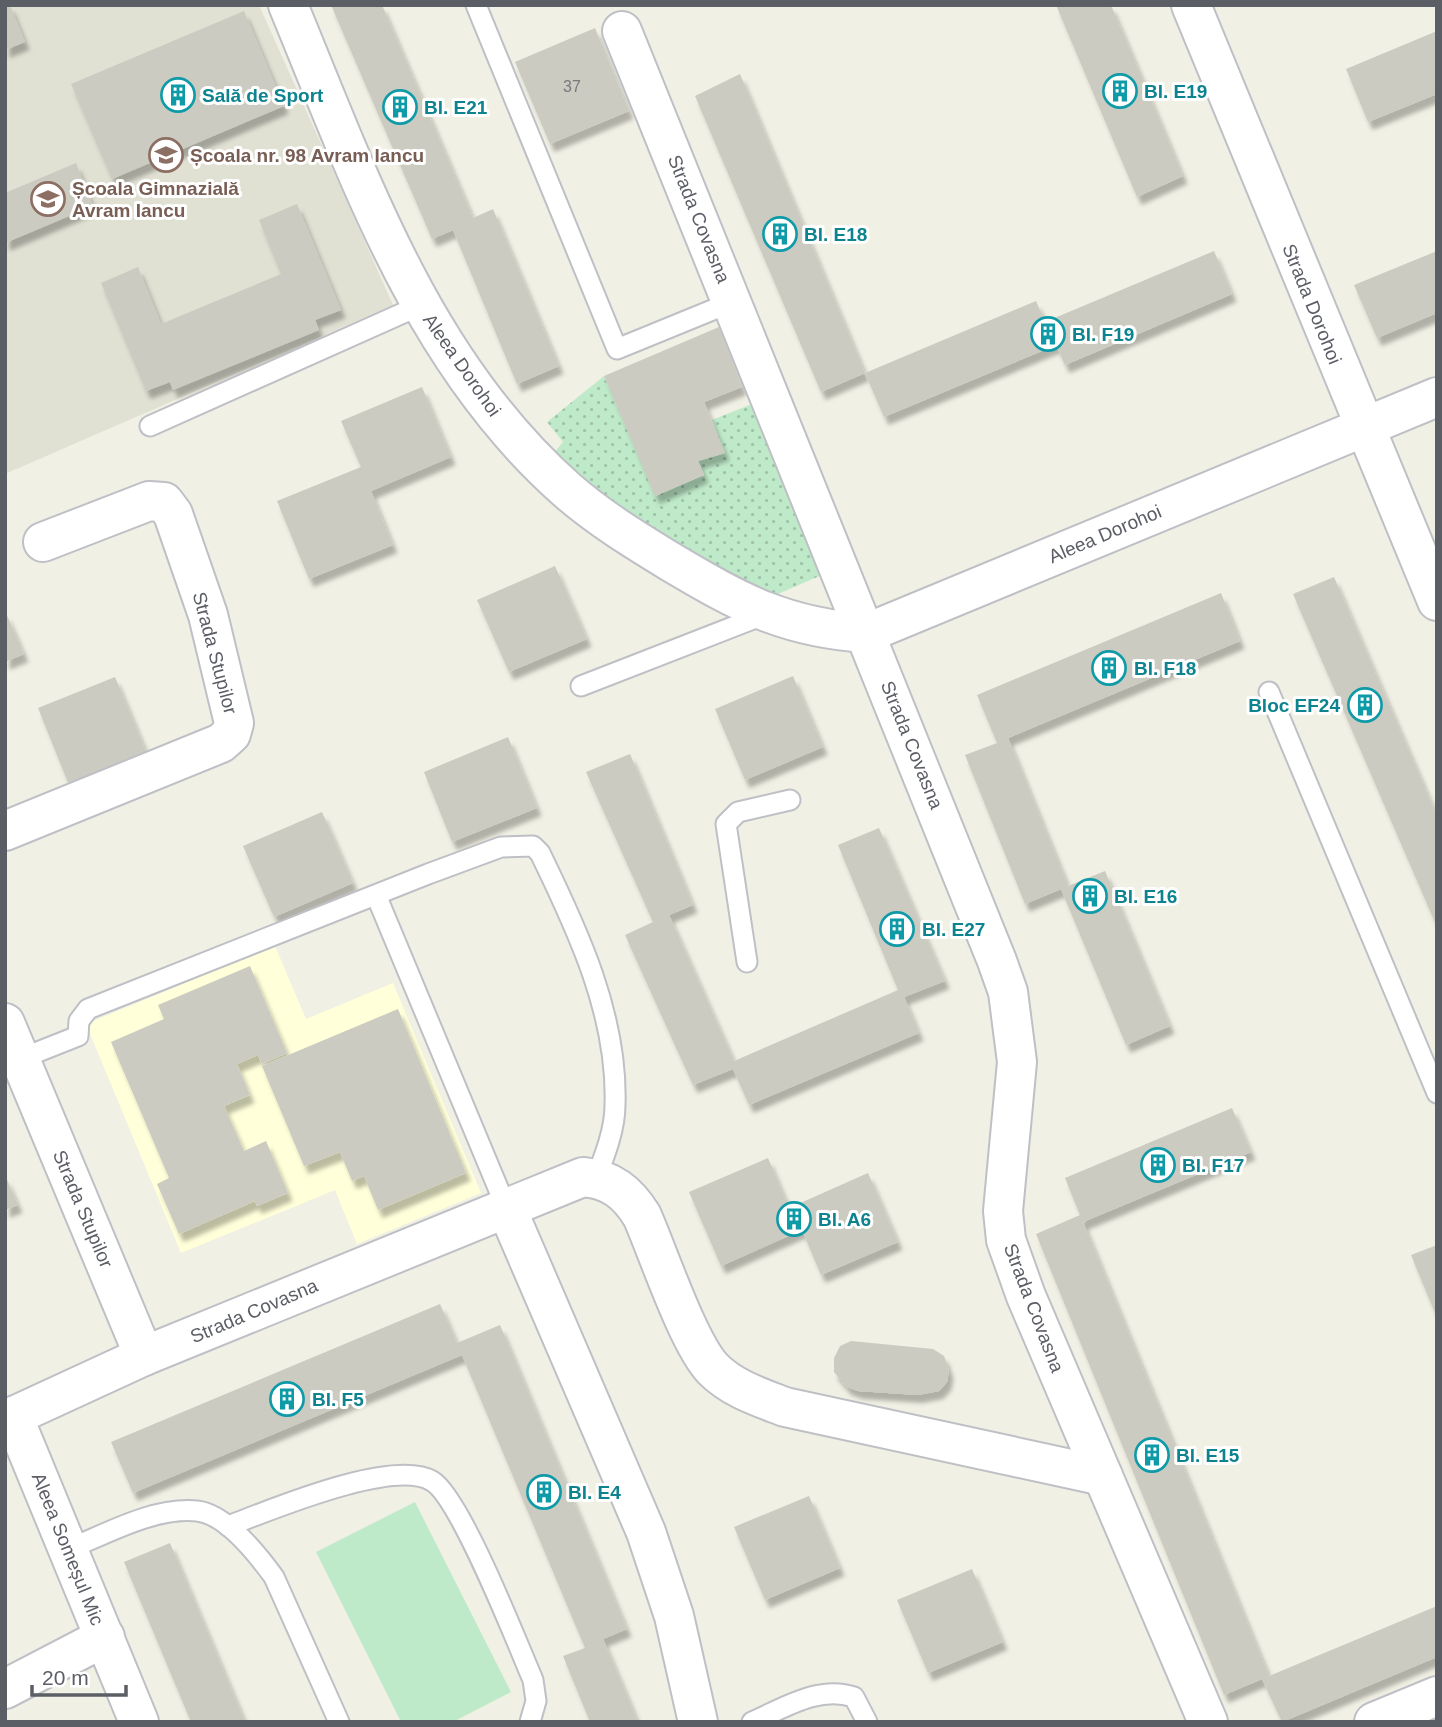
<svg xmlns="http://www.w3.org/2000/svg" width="1442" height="1727" viewBox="0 0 1442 1727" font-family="Arial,sans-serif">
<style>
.commercial{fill:#ffffda}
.education{fill:#e0e0d3}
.grass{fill:url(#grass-dots)}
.park{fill:#bfeac9}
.building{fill:#cbcbc1;filter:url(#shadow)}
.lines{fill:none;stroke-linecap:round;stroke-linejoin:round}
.service-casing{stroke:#bec0c6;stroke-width:23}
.minor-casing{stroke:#bec0c6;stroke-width:42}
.service{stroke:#fff;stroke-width:19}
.minor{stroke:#fff;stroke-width:38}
.labels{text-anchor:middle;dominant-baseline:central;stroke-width:6;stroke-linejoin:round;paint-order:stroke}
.number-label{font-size:16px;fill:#78797d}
.culture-label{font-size:19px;font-weight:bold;fill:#0d838f;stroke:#fff;text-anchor:start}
.education-label{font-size:19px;font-weight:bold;fill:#785e54;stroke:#fff;text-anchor:start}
.street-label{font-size:19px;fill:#5c5e66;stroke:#fff}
</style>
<defs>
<pattern id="grass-dots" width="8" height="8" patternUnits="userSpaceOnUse" patternTransform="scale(1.75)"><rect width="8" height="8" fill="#bfeac9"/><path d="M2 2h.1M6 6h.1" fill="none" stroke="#9ec1a7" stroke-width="1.8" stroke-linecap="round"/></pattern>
<filter id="shadow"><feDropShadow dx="4.5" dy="8" stdDeviation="2" flood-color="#0004"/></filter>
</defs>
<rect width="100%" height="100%" fill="#f0f0e4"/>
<polygon class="commercial" points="275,946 306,1019 393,983 481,1193 357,1244 335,1190 181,1253 86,1024"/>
<polygon class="education" points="5,5 259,5 393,305 5,474"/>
<polygon class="grass" points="604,376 656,496 704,475 698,461 724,453 712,420 757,402 831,571 771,597 683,558 552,455 563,442 547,422"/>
<polygon class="park" points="415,1502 511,1692 453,1722 401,1722 316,1552"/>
<g class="building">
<polygon points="5,5 10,5 25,42 5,50"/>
<polygon points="331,5 382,5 473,218 493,209 559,366 517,384 453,230 432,239"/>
<polygon points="1056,5 1111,5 1183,176 1137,197"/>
<polygon points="244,11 284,106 112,179 71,84"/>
<polygon points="595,28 629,111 550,144 515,62"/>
<polygon points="1437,31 1437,94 1368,122 1346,69"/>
<polygon points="740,74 865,373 1036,301 1045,322 1214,251 1232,294 1065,365 1056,345 884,417 865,373 821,392 695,96"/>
<polygon points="76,163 93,206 5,243 5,193"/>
<polygon points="297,204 341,310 315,320 319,330 173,390 170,382 146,391 101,283 138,267 161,324 281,274 259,220"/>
<polygon points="1437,251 1437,313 1377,338 1354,285"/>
<polygon points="719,327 742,387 704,402 725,453 698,461 704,475 655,496 604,376"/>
<polygon points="422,387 451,457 371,491 393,545 309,579 277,501 361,467 341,421"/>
<polygon points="555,566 587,639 509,672 477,600"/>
<polygon points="1334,577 1437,816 1437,927 1293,594"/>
<polygon points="1221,593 1240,641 1008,738 1068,886 1105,871 1170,1026 1126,1045 1061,889 1025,904 965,755 997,743 977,695"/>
<polygon points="5,611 24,654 5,662"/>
<polygon points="793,676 823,747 745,780 715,709"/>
<polygon points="115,677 147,754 69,785 38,708"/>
<polygon points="508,737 537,808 452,842 424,772"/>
<polygon points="630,754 693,905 669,915 734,1061 898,990 838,845 879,828 945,981 904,997 919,1033 749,1105 733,1069 693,1085 625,935 653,922 586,772"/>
<polygon points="322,812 353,883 274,917 243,846"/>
<polygon points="250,966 287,1053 262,1064 258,1055 237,1064 250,1095 224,1106 244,1151 266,1141 288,1193 257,1206 255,1201 179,1234 157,1184 169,1178 111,1042 164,1019 158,1005"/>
<polygon points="398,1009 466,1173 378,1210 364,1176 352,1181 340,1152 304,1166 262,1066"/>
<polygon points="1232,1108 1251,1152 1083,1222 1269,1676 1437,1606 1437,1657 1282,1722 1262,1679 1224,1695 1036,1234 1080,1215 1065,1178"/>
<polygon points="768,1158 789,1208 868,1173 898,1242 821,1275 802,1230 721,1266 689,1192"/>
<polygon points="5,1175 18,1205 5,1210"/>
<polygon points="1437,1245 1437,1318 1411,1255"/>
<polygon points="440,1304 457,1343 500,1325 627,1629 603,1639 638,1722 590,1722 563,1656 585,1648 462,1355 133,1493 111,1442"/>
<polygon points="851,1341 933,1349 944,1356 949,1371 947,1382 939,1391 918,1395 858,1391 847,1387 834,1372 834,1358 840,1346"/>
<polygon points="809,1496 840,1568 765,1600 734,1527"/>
<polygon points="170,1543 245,1722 191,1722 124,1562"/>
<polygon points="972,1569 1003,1642 928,1673 897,1600"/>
</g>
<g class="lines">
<g class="service-casing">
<g id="service">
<polyline points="476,5 617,349 732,302"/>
<polyline points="150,426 421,305"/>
<polyline points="581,686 766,614"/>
<polyline points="1269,692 1437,1093"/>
<polyline points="376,895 506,1207"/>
<polyline points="747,962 726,824 738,812 790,800"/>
<path d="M20,1059L78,1036L79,1021L88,1009L428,874L501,847L533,846L540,853C578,931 618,1016 615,1105C615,1129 605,1155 596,1178"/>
<path d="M228,1526C271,1510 393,1458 432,1481C460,1497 517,1643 533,1680L536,1701L530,1722"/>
<path d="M69,1549C108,1533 154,1507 197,1511C226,1514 258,1555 274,1577L339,1722"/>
<path d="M752,1722C784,1708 819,1685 854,1697L867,1722"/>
</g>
</g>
<g class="minor-casing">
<g id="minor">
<path d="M288,5C360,179 422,362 567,490C599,518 635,540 671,562C740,603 786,628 867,633L1437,397"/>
<polyline points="1191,5 1437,601"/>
<polyline points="622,31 997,961 1008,992 1017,1062 1003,1211 1006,1240 1026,1296 1208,1722"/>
<polyline points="5,831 221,743 231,734 234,723 208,615 173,514 164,502 149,501 43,542"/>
<polyline points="5,1023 144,1356"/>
<polyline points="506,1207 646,1532 674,1616 698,1722"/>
<polyline points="13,1416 139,1722"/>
<path d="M5,1420L144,1356L583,1177C611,1179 628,1193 642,1216C658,1252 688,1343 713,1369C733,1389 759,1397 785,1407L1103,1476"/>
<polyline points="5,1689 105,1637"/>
<polyline points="1374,1722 1437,1696"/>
</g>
</g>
<use href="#service" class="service"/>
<use href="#minor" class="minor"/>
</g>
<defs>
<g id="building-ring" transform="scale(1.75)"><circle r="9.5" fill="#fff" stroke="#0f9aa8" stroke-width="1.5"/><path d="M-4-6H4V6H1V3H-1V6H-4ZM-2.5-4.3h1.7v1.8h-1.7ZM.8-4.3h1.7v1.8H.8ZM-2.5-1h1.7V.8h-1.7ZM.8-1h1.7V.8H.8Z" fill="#0f9aa8"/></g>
<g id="school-ring" transform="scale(1.75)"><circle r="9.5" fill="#fff" stroke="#8d6e63" stroke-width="1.5"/><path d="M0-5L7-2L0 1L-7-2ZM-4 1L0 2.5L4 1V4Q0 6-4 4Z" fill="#8d6e63"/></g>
<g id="university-ring" transform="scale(1.75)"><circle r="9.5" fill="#fff" stroke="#8d6e63" stroke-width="1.5"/><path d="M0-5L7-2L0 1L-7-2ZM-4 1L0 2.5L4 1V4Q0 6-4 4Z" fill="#8d6e63"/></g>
</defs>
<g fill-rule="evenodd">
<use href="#building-ring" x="1120" y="91"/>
<use href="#building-ring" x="178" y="95"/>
<use href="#building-ring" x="400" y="107"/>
<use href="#school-ring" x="166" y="155"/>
<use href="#university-ring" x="48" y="199"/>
<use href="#building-ring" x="780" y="234"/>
<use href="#building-ring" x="1048" y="334"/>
<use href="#building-ring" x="1109" y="668"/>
<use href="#building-ring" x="1365" y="705"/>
<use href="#building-ring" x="1090" y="896"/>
<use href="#building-ring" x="897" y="929"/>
<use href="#building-ring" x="1158" y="1165"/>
<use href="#building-ring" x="794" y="1219"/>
<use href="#building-ring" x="287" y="1399"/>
<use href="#building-ring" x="1152" y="1455"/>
<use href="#building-ring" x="544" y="1492"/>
</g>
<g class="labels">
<g class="number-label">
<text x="572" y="86">37</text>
</g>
<g class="culture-label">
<text x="1144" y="91">Bl. E19</text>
<text x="202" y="95">Sală de Sport</text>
<text x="424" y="107">Bl. E21</text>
<text x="804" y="234">Bl. E18</text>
<text x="1072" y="334">Bl. F19</text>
<text x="1134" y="668">Bl. F18</text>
<text x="1340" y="705" text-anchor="end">Bloc EF24</text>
<text x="1114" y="896">Bl. E16</text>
<text x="922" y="929">Bl. E27</text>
<text x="1182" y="1165">Bl. F17</text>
<text x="818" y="1219">Bl. A6</text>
<text x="312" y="1399">Bl. F5</text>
<text x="1176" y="1455">Bl. E15</text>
<text x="568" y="1492">Bl. E4</text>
</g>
<g class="education-label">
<text x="190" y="155">Școala nr. 98 Avram Iancu</text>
<text x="72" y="188">Școala Gimnazială<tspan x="72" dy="22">Avram Iancu</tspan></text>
</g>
<g class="street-label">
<text transform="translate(699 219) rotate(68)">Strada Covasna</text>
<text transform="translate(1312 304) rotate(68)">Strada Dorohoi</text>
<text transform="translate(462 365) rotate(55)">Aleea Dorohoi</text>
<text transform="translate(1105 534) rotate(-23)">Aleea Dorohoi</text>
<text transform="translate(215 653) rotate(75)">Strada Stupilor</text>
<text transform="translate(912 745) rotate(68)">Strada Covasna</text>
<text transform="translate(83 1209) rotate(67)">Strada Stupilor</text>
<text transform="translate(1034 1308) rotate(69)">Strada Covasna</text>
<text transform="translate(254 1311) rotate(-23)">Strada Covasna</text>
<text transform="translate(68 1549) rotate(68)">Aleea Someșul Mic</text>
</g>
</g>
<rect width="1442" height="1727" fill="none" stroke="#5c5e66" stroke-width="14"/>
<path d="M32 1685v10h94v-10" fill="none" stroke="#5c5e66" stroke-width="3.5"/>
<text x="42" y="1685" font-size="21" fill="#5c5e66" stroke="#ffffff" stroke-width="5" paint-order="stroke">20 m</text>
</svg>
